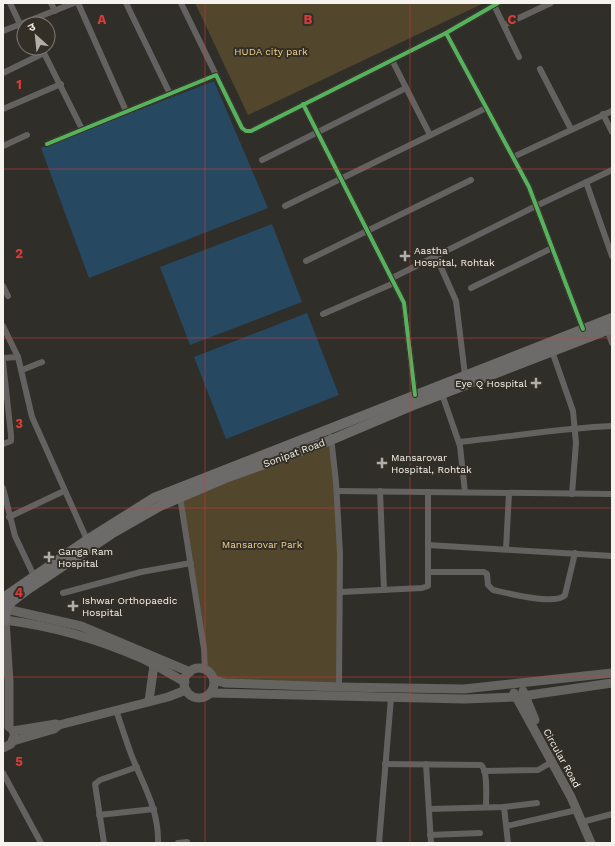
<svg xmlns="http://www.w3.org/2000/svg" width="615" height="846" viewBox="0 0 615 846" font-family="'Work Sans','Noto Sans Devanagari',sans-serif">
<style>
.green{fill:#52462c}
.water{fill:#264961}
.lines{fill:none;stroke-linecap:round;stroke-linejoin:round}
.street{stroke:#636260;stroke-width:6}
.secondary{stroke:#656461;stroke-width:9}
.primary{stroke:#6c6b69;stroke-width:10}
.cycleway-casing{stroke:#332f26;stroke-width:6}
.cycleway{stroke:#56b35d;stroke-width:4}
.grid{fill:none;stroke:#d93c3c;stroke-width:1;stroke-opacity:0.55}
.poi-dot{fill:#b1aea9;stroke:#332f26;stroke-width:1.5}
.labels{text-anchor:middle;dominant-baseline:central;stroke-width:4;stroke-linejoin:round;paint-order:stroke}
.park-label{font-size:10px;fill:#f2d28e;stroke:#332f26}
.poi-label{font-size:10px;fill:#f6f3ee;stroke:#332f26;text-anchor:start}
.street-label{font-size:10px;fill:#f6f3ee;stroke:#332f26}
.grid-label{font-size:13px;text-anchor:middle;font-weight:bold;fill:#d93c3c;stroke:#332f26;stroke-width:4;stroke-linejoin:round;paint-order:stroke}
</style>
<rect width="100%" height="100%" fill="#302e29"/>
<g class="green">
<polygon points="195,3 484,3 248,115"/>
<path d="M330,437C340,520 339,603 338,687L214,680L207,670L179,496Z"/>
</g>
<g class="water">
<polygon points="214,81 268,208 89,278 41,148"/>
<polygon points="272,224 302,302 190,345 160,267"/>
<polygon points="307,313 339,395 226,439 194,357"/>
</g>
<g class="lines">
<g class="street">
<polyline points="10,3 20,24"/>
<polyline points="51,3 55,11"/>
<polyline points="78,3 126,111"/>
<polyline points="126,3 170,94"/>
<polyline points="181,3 216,75"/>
<polyline points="494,5 519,57"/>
<polyline points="504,25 551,3"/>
<polyline points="3,31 74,3"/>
<polyline points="446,33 529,187 583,329"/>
<polyline points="44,48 44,53 82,129"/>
<polyline points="392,60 430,135"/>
<polyline points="540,69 571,129"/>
<polyline points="3,73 44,53"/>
<polyline points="303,104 404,303 415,395"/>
<polyline points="3,109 61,84"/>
<polyline points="603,114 612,132"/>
<polyline points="47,144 216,75 242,128 246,131 251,131 446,33 498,3"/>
<polyline points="3,146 27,135"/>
<polyline points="513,157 612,111"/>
<polyline points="262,160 406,88"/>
<polyline points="586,182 612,256"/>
<polyline points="285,206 486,108"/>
<polyline points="436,256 456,301 465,375"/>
<polyline points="306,261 471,180"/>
<polyline points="392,278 536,206 612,170"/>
<polyline points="3,286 8,296"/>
<polyline points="471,288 552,248"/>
<polyline points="323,314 394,283"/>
<polyline points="3,326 18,357 32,417 88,542"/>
<polyline points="607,329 612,343"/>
<polyline points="552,351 573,411 576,443 572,494"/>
<polyline points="3,358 18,357"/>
<polyline points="3,362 11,435 11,441 3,444"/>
<polyline points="22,370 42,362"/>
<polyline points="442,394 460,446 465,492"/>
<polyline points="331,437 336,482 340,553 339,687"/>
<path d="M459,442C510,437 561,428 612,426"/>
<polyline points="3,488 15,536 34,576"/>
<polyline points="337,491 612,494"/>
<polyline points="380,491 384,590"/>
<polyline points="180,497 204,649 205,670"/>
<polyline points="9,517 64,491"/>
<polyline points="428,545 612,556"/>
<polyline points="506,549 509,493"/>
<path d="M429,572H484L487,574L488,585L493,590C507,593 556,606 565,595L575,553"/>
<polyline points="341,592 422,588 428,586 428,492"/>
<polyline points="63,593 141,572 191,563"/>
<path d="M116,710C121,725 126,740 131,754C143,785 159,809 158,843"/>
<path d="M385,764L481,765C488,770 486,797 486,806"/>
<polyline points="426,764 431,843"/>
<polyline points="484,771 538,770 552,762"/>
<polyline points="3,773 41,843"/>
<polyline points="504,807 508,843"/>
<polyline points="429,809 504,807 537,803"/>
<polyline points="99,815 154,809"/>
<polyline points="582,822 612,814"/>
<polyline points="507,826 577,810"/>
<polyline points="430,835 480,833"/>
<polyline points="104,843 95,784 100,780 137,767"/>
<polyline points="178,843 187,842"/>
<polyline points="379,843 391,698"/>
</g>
<g class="secondary">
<polyline points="6,609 81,626 190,672"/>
<circle cx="199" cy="683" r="15"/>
<polyline points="214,680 225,683 339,687 464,689 612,673"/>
<polyline points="523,691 535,720"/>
<polyline points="211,693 464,699 516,697 612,683"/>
<polyline points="514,693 571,797 591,843"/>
<polyline points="149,701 154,665"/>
<path d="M9,727V682L5,620C51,626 98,639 141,658C156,665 170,674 185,682"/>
<polyline points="13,731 56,724"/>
<polyline points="13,741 54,729 59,725 168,697 186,690"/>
<polyline points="3,748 11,744 14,736"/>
</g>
<g class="primary">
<polyline points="3,598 87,540 154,498 612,318"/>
<polyline points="3,619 5,620 6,609 11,602 28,589 111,534 160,506 228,477 331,440 416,404 612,328"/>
</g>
<g class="cycleway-casing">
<g id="cycleway">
<polyline points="446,33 529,187 583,329"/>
<polyline points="303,104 404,303 415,395"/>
<polyline points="47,144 216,75 242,128 246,131 251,131 446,33 498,3"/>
</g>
</g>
<use href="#cycleway" class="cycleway"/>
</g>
<path class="grid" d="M205,3V843M410,3V843M3,169H612M3,338H612M3,508H612M3,677H612"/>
<g class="poi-dot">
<path d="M403 250h4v4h4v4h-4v4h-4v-4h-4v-4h4z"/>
<path d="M534 377h4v4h4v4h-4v4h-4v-4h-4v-4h4z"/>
<path d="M380 457h4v4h4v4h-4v4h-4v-4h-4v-4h4z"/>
<path d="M47 551h4v4h4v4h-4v4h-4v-4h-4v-4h4z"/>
<path d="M71 600h4v4h4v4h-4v4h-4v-4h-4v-4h4z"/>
</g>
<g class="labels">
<g class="park-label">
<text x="271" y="51">HUDA city park</text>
<text x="262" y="544">Mansarovar Park</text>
</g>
<g class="poi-label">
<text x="414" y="250">Aastha<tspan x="414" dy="12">Hospital, Rohtak</tspan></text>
<text x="527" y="383" text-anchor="end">Eye Q Hospital</text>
<text x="391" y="457">Mansarovar<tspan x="391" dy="12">Hospital, Rohtak</tspan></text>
<text x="58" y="551">Ganga Ram<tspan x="58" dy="12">Hospital</tspan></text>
<text x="82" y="600">Ishwar Orthopaedic<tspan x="82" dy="12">Hospital</tspan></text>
</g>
<g class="street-label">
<text transform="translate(294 453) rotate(-20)">Sonipat Road</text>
<text transform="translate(562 758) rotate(61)">Circular Road</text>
</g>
</g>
<g class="grid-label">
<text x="102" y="24">A</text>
<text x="308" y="24">B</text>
<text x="512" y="24">C</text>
<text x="19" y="89">1</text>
<text x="19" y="258">2</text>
<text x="19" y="428">3</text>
<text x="19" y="597">4</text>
<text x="19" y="766">5</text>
</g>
<rect width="615" height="846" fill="none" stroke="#f6f3ee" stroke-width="8"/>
<g transform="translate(36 36) rotate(333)"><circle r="19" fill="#332f26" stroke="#817d76"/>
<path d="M0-3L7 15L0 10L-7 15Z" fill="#b1aea9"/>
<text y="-6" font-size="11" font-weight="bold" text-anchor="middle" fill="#f6f3ee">उ</text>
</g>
</svg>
